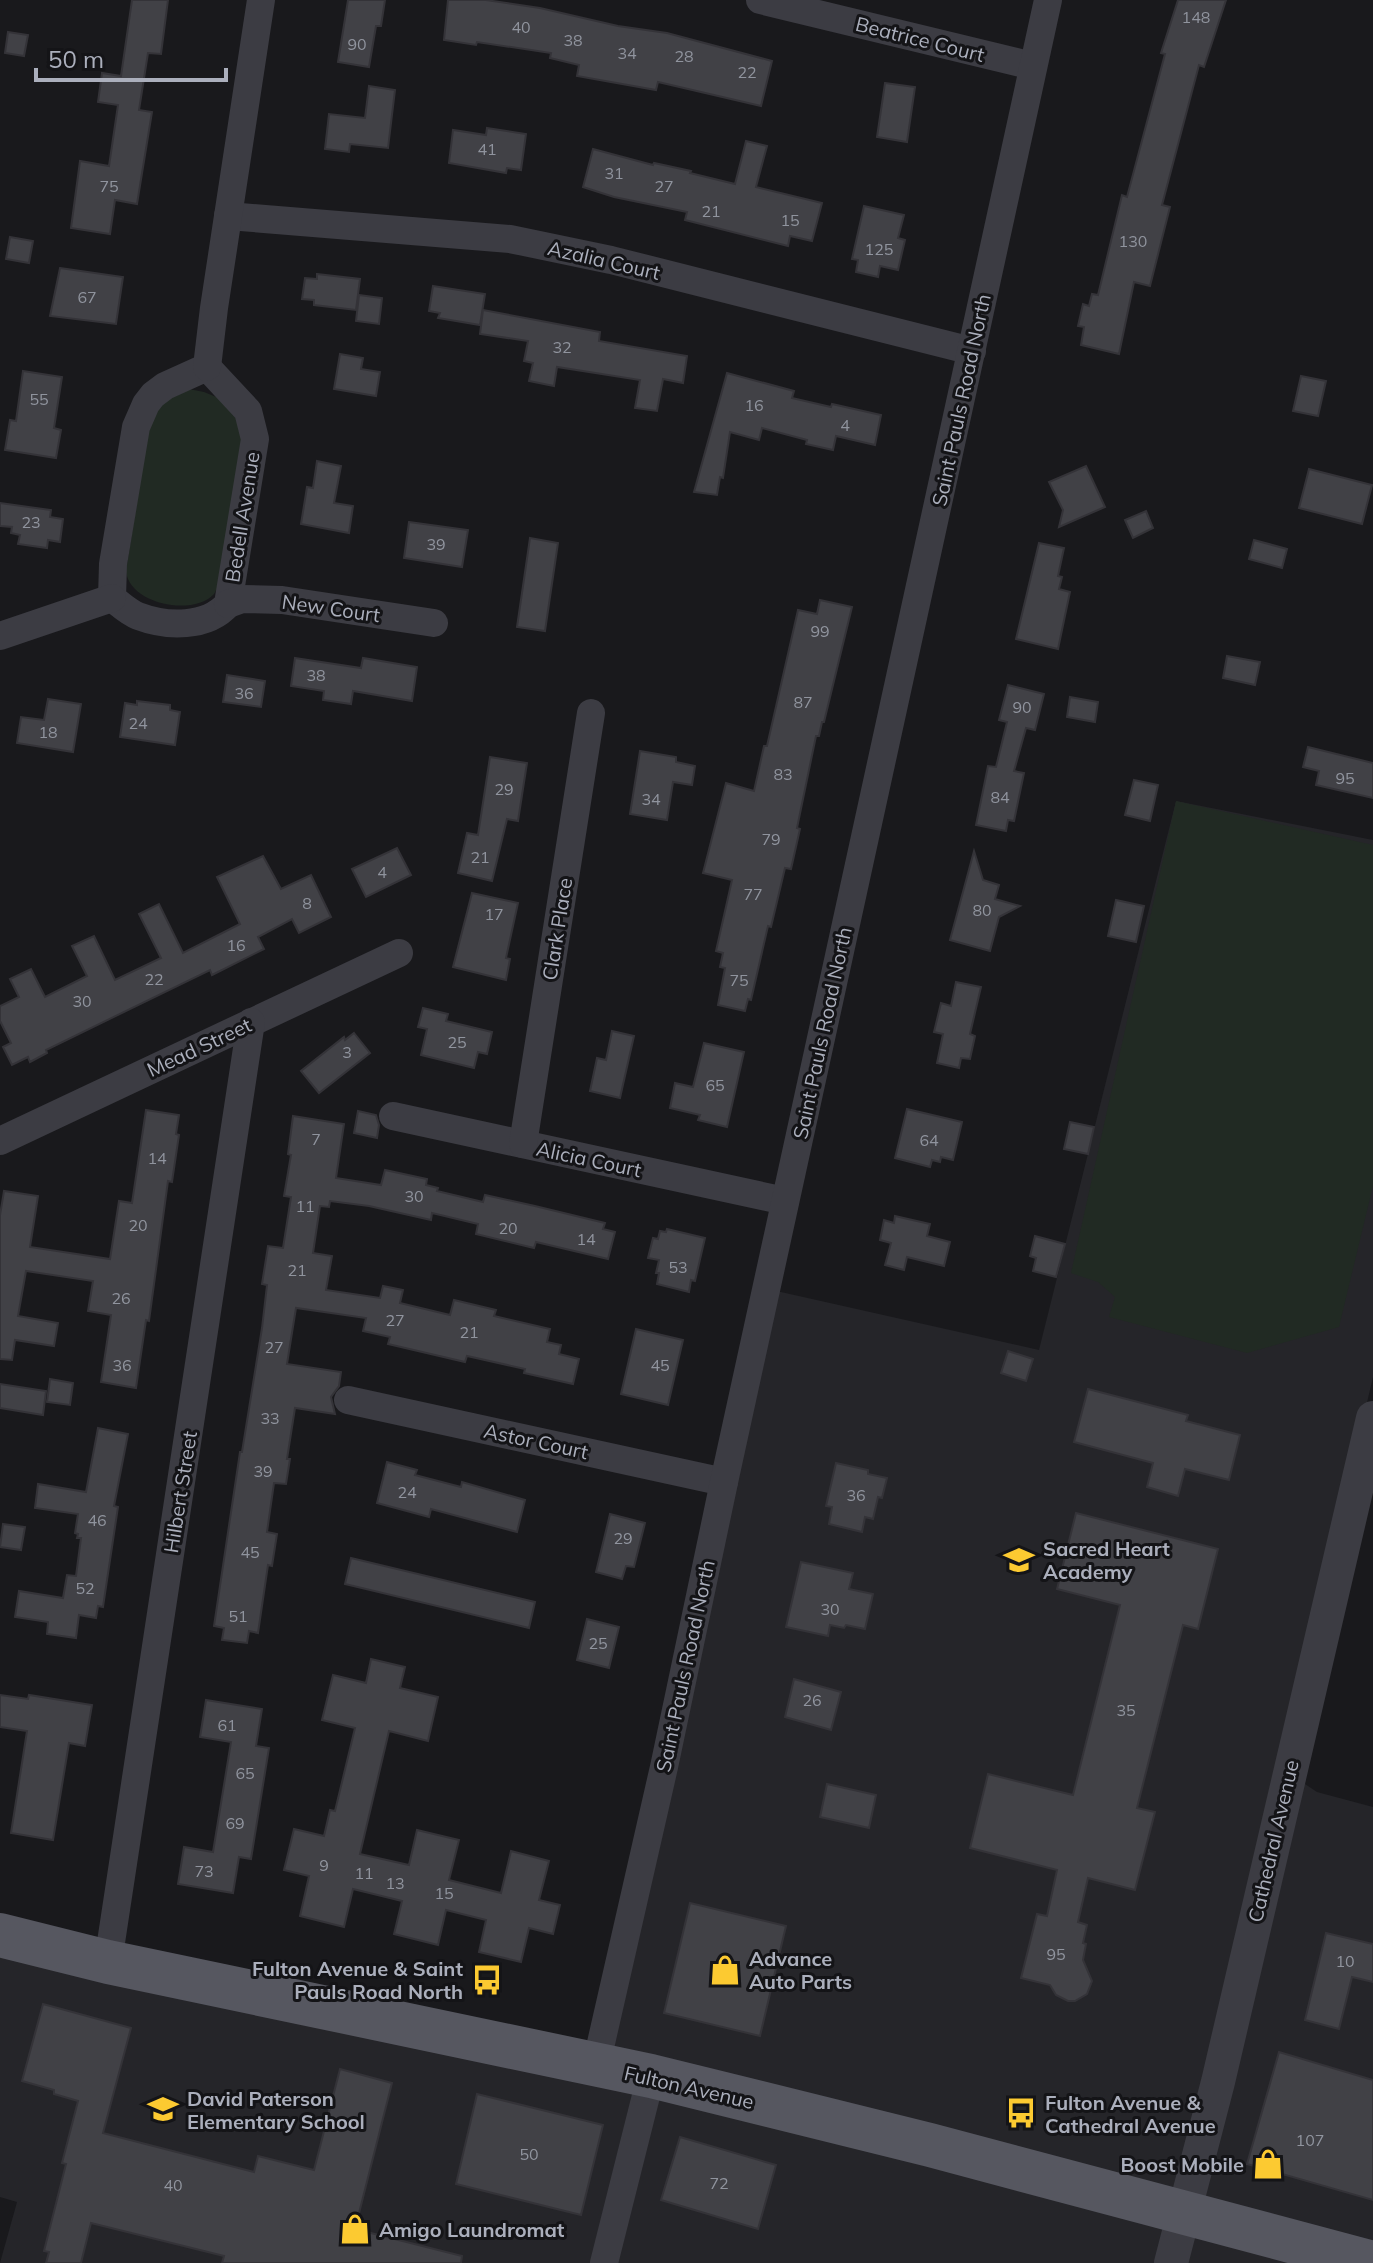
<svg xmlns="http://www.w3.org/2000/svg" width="1373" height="2263" viewBox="0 0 1373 2263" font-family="Mulish,sans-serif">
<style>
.built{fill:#252529}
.green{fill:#212a23}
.building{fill:#414146;stroke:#343338;stroke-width:2}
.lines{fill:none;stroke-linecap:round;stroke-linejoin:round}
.minor{stroke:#3c3c43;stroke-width:28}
.tertiary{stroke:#3c3c43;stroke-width:34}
.primary{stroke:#565760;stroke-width:44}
.labels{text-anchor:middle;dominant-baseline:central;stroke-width:6;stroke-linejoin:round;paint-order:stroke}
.number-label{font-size:16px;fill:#90949e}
.street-label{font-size:20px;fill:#abafbc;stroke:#141417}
.poi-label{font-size:20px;font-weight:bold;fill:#abafbc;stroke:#141417;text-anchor:start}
</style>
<rect width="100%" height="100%" fill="#19191c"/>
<polygon class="built" points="1176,801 1373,840 1373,1377 1281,1768 1317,1792 1373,1807 1373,2263 0,2263 17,2202 0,2197 0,1936 594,2072 772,1290 1039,1350"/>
<g class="green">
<path d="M189,389L204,392L231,403L243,432L220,583C220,584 214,594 214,594C193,617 129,604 126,571L152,407Z"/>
<polygon points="1176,801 1373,845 1373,1186 1339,1327 1247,1353 1109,1317 1115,1297 1098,1282 1071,1273"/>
</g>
<g class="building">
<polygon points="132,0 168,0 161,54 148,53 139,110 152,112 137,204 115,200 110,234 71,228 80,161 109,166 118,105 98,102 102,73 121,76"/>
<polygon points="348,0 385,0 381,26 376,26 369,67 338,62"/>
<polygon points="448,0 486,0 540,8 618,26 667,33 772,61 761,106 658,82 656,90 577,76 579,65 550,58 551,53 477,42 476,45 444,40"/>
<polygon points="1178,0 1226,0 1204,67 1199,65 1162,205 1170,207 1150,286 1134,282 1119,354 1081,345 1084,327 1078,326 1083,304 1089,306 1092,294 1098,295 1122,195 1127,197 1165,54 1161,53"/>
<polygon points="8,32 28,35 24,56 5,53"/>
<polygon points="885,83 915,87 907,142 877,137"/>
<polygon points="369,86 395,90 388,148 350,144 349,152 325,149 329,114 365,118"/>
<polygon points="487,128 526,134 521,170 507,168 506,173 449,163 453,130 486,135"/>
<polygon points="746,141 767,146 756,187 822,203 812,241 790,236 788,246 685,220 687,212 614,197 583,187 593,149 653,165 654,163 691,171 690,173 735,184"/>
<polygon points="864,206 904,215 898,238 905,240 898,270 880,266 878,277 856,272 858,260 852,259"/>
<polygon points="10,237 33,241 29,263 6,259"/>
<polygon points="60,268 123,277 116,324 50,316"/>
<polygon points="317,274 360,279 356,310 314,305 314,300 302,299 305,278 317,279"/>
<polygon points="433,286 485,294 480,325 438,318 440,313 429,311"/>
<polygon points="359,295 382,298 379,324 356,321"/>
<polygon points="483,310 600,332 599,341 687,356 683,383 663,379 657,411 635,408 640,380 557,367 554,386 529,381 533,363 524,361 528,341 480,334"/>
<polygon points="340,354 363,358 361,369 380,372 376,396 334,389"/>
<polygon points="23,371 62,377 54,428 61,430 56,458 5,450 10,420 16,421"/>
<polygon points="727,373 794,391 792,398 831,407 832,404 881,415 875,445 836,436 833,450 806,444 807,440 762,428 759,440 730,432 723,478 720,477 717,495 694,492"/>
<polygon points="1301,376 1326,381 1318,416 1293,411"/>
<polygon points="317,461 341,466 334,503 353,506 349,533 301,524 307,487 313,488"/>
<polygon points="1086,466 1105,507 1059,527 1063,510 1049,482"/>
<polygon points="1309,469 1372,485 1362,524 1299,508"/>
<polygon points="0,503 51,510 50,517 63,519 60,542 48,540 47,548 18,544 20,535 11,533 12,527 0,526"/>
<polygon points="1146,511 1153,528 1133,538 1125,520"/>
<polygon points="409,522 468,530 462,567 404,558"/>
<polygon points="530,538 558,543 545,631 517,627"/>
<polygon points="1254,540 1287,549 1282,568 1249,559"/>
<polygon points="1039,543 1064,548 1058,576 1062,577 1059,589 1070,592 1058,649 1016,639"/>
<polygon points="820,600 852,607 824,722 822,722 819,736 816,736 797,828 800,829 791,869 785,868 771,927 768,926 751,1000 748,999 745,1011 718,1005 725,968 720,967 723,953 716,951 732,880 703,873 726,783 754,791 764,746 767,746 798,610 817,614"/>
<polygon points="1227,656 1260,662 1255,685 1223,678"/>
<polygon points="295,658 361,668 363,658 417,667 412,701 353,691 351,704 323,700 324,691 291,686"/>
<polygon points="227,675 265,681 261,707 223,702"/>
<polygon points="1008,685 1044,694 1035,730 1026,728 1014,771 1024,773 1014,821 1008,820 1006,831 976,825 988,766 996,767 1007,722 999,720"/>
<polygon points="1070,697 1098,702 1095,722 1067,717"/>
<polygon points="48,699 81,704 73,752 17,743 21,717 44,720"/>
<polygon points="137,701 170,705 170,710 180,712 175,745 120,737 125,703 137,705"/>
<polygon points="1308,747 1373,763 1373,798 1316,785 1319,771 1303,767"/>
<polygon points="640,751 676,757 676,762 695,766 692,785 673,782 667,820 630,814"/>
<polygon points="490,757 527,763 518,821 507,819 492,881 458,873 467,833 478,835"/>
<polygon points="1134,780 1158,785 1150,821 1125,815"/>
<polygon points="397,848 411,875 366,897 352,869"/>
<polygon points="974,851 983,880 999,885 995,899 1020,906 999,917 990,951 950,940"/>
<polygon points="263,856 281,889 311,875 331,917 299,933 292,919 258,937 264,949 212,975 210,970 46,1050 47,1053 30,1062 28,1057 12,1065 3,1047 11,1043 0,1021 0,1006 19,997 10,979 31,969 45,997 87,976 72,946 94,936 115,980 161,958 139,914 159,904 183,953 240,924 217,877"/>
<polygon points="472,893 518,903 506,958 510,959 506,980 453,967"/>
<polygon points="1116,900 1144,906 1136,942 1108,936"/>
<polygon points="956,982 981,987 970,1034 975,1036 970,1059 961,1058 959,1068 937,1063 943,1034 934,1032 941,1003 951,1006"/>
<polygon points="423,1008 448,1014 446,1021 492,1032 487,1054 478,1052 474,1068 421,1055 427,1029 418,1027"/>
<polygon points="612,1031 634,1036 620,1098 590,1091 597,1058 606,1060"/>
<polygon points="354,1033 370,1053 319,1093 301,1071 344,1037 345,1040"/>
<polygon points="704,1043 744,1052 727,1127 698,1120 700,1115 670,1108 675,1083 693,1087"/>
<polygon points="907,1109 962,1122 953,1160 941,1157 940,1162 932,1160 930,1167 895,1158"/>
<polygon points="146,1110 179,1115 176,1134 179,1135 172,1182 168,1181 149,1321 146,1320 136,1388 101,1382 111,1315 88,1311 93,1281 26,1271 18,1316 58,1323 54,1346 15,1340 12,1360 0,1359 0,1215 4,1191 38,1196 30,1247 110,1259 119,1201 132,1203"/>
<polygon points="358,1111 376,1115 379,1125 377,1138 354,1133"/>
<polygon points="293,1116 344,1124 336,1178 381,1185 385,1170 427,1179 426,1185 438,1188 437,1191 483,1202 485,1195 535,1206 605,1223 603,1229 615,1232 608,1259 536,1242 534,1248 476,1234 478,1224 432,1213 431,1220 369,1206 330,1201 329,1207 320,1206 313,1253 332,1256 326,1290 380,1298 383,1286 403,1290 400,1303 450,1315 454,1300 496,1310 494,1316 550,1329 547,1342 561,1345 559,1354 579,1359 573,1384 524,1373 525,1369 467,1356 465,1362 388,1344 390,1337 363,1331 366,1318 296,1308 287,1364 341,1372 339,1386 331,1397 335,1414 295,1408 287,1459 290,1459 286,1484 274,1483 267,1532 277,1534 272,1566 268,1565 258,1633 249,1631 247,1643 222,1640 224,1628 214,1626 240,1452 242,1452 262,1328 267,1285 262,1284 268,1246 283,1248 291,1197 284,1196 291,1155 288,1154"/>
<polygon points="1070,1122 1094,1127 1088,1154 1064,1149"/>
<polygon points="895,1216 930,1224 927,1236 950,1242 944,1266 907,1257 904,1270 885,1265 891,1243 880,1240 884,1220 894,1223"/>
<polygon points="667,1229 705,1238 695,1281 691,1280 689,1292 657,1284 659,1273 656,1273 659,1260 648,1258 653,1238 658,1239 660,1231 666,1232"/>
<polygon points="1035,1236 1065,1244 1056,1277 1033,1271 1036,1258 1030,1256"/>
<polygon points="636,1329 683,1340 668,1405 621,1394"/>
<polygon points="1008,1351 1033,1359 1026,1381 1001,1373"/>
<polygon points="50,1379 73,1383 70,1405 47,1402"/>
<polygon points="0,1384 46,1391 43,1415 0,1408"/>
<polygon points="1088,1389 1188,1415 1186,1421 1240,1435 1229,1480 1185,1469 1178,1496 1147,1487 1153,1463 1074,1442"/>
<polygon points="98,1428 128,1434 114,1506 118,1507 103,1607 98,1606 96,1618 79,1615 76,1638 47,1634 48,1622 15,1617 19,1591 63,1598 67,1575 76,1576 81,1538 77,1538 78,1534 75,1533 78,1514 35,1508 38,1484 86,1492"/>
<polygon points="387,1462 417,1470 415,1475 461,1487 462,1482 525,1500 517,1532 431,1509 429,1517 377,1503"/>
<polygon points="836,1463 868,1470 868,1474 887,1478 882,1498 878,1497 873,1519 865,1517 862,1532 829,1524 832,1507 826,1506"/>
<polygon points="1076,1513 1218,1549 1198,1629 1183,1625 1137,1808 1155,1812 1135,1890 1088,1878 1078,1922 1087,1925 1083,1943 1086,1944 1083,1960 1092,1981 1087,1994 1075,2001 1068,2001 1056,1995 1050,1985 1021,1978 1037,1914 1047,1916 1057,1870 970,1848 988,1774 1073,1795 1120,1605 1057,1589"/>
<polygon points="610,1514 645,1523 634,1567 626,1566 622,1579 596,1572"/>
<polygon points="3,1524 25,1527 21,1550 0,1547"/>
<polygon points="351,1558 535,1602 529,1628 345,1584"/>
<polygon points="801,1562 853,1573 849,1589 873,1594 865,1629 846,1625 844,1628 830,1625 828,1636 786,1627"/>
<polygon points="587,1619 619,1627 609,1668 577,1660"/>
<polygon points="371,1659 405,1667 400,1688 438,1697 428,1741 389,1731 360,1854 409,1865 417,1830 459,1840 449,1880 501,1893 511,1851 549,1861 539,1900 560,1905 553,1934 529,1928 521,1962 479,1952 486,1920 446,1910 438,1945 394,1934 402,1901 353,1889 344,1927 300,1916 309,1876 284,1870 294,1829 324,1836 330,1810 335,1811 355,1728 322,1720 333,1675 366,1683"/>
<polygon points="794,1679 841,1692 831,1730 785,1717"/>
<polygon points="0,1695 28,1699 29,1695 92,1705 85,1746 69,1743 53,1840 11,1833 27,1731 0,1727"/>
<polygon points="206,1700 262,1709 256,1746 269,1748 251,1859 239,1857 233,1893 178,1884 184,1847 213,1852 231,1742 200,1737"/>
<polygon points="827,1784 876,1795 869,1828 820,1817"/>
<polygon points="690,1903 786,1926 760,2036 664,2013"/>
<polygon points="1326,1933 1373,1944 1373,1982 1352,1977 1339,2029 1305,2020"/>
<polygon points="43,2004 131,2028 103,2133 254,2172 258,2156 314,2170 340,2069 392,2083 355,2229 462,2256 461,2263 222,2263 224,2256 91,2223 81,2263 46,2263 49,2252 44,2251 66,2164 62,2163 78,2101 54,2094 54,2090 22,2081"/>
<polygon points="1279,2052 1373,2080 1373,2200 1247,2164"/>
<polygon points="477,2094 603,2125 581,2215 456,2184"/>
<polygon points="680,2137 776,2165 758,2229 661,2200"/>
</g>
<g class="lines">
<g class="minor">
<polyline points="760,0 1033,66"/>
<polyline points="228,216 510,239 611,260 972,351"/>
<path d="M207,367L248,411L255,439L228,604C207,628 167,627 138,616C128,612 120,604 112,598L113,564L136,427L146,404L153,395L165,386Z"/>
<polyline points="207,367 214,308 261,0"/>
<polyline points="228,604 242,599 282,600 434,623"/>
<polyline points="0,636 112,598"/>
<polyline points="393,1116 785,1201"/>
<polyline points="0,1141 399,953"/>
<polyline points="523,1144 591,713"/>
<polyline points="348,1400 724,1482"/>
<polyline points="108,1962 251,1022"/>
<polyline points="596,2065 664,1767 724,1482 1048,0"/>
<polyline points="604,2263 651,2076"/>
</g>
<polyline class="tertiary" points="1171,2263 1218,2082 1373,1418"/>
<polyline class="primary" points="0,1935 108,1962 651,2076 930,2145 1373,2263"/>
</g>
<defs>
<g id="school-bare" transform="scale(2.4)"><path d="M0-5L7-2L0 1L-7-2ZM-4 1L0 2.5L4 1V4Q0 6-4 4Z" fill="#fcca31" stroke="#141417" stroke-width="2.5" paint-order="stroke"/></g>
<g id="shop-bare" transform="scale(2.4)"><path d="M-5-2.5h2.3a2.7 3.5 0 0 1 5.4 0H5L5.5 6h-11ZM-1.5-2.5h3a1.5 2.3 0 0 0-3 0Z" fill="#fcca31" stroke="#141417" stroke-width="2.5" paint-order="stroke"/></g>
<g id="bus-bare" transform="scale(2.4)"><path d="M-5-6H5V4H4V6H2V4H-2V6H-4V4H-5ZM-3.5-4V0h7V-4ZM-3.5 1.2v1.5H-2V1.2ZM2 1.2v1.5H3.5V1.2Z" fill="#fcca31" stroke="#141417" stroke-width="2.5" paint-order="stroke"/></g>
</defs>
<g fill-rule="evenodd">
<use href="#school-bare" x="1019" y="1560"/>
<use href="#shop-bare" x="725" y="1970"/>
<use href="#bus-bare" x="487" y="1980"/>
<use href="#school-bare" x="163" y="2109"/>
<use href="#bus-bare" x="1021" y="2113"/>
<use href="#shop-bare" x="1268" y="2164"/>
<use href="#shop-bare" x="355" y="2229"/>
</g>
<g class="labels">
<g class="number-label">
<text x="1196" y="17">148</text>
<text x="521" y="27">40</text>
<text x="573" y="40">38</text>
<text x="357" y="44">90</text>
<text x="627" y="53">34</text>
<text x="684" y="56">28</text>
<text x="747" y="72">22</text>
<text x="487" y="149">41</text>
<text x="614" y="173">31</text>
<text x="109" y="186">75</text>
<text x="664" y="186">27</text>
<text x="711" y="211">21</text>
<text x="790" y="220">15</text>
<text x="1133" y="241">130</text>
<text x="879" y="249">125</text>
<text x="87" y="297">67</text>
<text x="562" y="347">32</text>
<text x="39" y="399">55</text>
<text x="754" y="405">16</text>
<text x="845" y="425">4</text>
<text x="31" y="522">23</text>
<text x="436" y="544">39</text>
<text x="820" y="631">99</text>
<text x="316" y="675">38</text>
<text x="244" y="693">36</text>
<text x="803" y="702">87</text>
<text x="1022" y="707">90</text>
<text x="138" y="723">24</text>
<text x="48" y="732">18</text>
<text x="783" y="774">83</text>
<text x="1345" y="778">95</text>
<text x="504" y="789">29</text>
<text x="1000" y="797">84</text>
<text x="651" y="799">34</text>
<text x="771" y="839">79</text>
<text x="480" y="857">21</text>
<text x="382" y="872">4</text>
<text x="753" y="894">77</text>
<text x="307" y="903">8</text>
<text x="982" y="910">80</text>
<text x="494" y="914">17</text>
<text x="236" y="945">16</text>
<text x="154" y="979">22</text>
<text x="739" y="980">75</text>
<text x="82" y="1001">30</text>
<text x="457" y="1042">25</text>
<text x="347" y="1052">3</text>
<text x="715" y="1085">65</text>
<text x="316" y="1139">7</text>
<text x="929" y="1140">64</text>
<text x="157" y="1158">14</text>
<text x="414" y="1196">30</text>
<text x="305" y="1206">11</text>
<text x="138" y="1225">20</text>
<text x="508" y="1228">20</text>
<text x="586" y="1239">14</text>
<text x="678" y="1267">53</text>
<text x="297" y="1270">21</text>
<text x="121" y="1298">26</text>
<text x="395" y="1320">27</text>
<text x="469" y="1332">21</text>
<text x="274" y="1347">27</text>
<text x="122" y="1365">36</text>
<text x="660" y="1365">45</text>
<text x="270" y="1418">33</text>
<text x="263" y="1471">39</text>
<text x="407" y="1492">24</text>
<text x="856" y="1495">36</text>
<text x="97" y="1520">46</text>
<text x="623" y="1538">29</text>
<text x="250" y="1552">45</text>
<text x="85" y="1588">52</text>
<text x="830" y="1609">30</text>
<text x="238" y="1616">51</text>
<text x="598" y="1643">25</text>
<text x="812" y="1700">26</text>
<text x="1126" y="1710">35</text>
<text x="227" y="1725">61</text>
<text x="245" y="1773">65</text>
<text x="235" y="1823">69</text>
<text x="324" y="1865">9</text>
<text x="204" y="1871">73</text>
<text x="364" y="1873">11</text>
<text x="395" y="1883">13</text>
<text x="444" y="1893">15</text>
<text x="1056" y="1954">95</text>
<text x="1345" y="1961">10</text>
<text x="1310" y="2140">107</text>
<text x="529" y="2154">50</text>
<text x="719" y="2183">72</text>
<text x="173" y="2185">40</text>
</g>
<g class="street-label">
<text transform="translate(920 39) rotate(14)">Beatrice Court</text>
<text transform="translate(604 260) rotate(13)">Azalia Court</text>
<text transform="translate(961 400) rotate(-78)">Saint Pauls Road North</text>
<text transform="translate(242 517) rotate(-81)">Bedell Avenue</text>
<text transform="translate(331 608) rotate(8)">New Court</text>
<text transform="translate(557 929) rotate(-81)">Clark Place</text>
<text transform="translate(822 1033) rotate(-78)">Saint Pauls Road North</text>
<text transform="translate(199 1047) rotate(-25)">Mead Street</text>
<text transform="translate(589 1159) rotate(12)">Alicia Court</text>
<text transform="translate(536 1441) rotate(12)">Astor Court</text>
<text transform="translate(180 1492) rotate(-81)">Hilbert Street</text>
<text transform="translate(685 1666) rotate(-78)">Saint Pauls Road North</text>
<text transform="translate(1273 1841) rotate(-77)">Cathedral Avenue</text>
<text transform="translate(689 2087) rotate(13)">Fulton Avenue</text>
</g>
<g class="poi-label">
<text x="1043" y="1548">Sacred Heart<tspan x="1043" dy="23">Academy</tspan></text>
<text x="749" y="1958">Advance<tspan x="749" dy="23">Auto Parts</tspan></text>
<text x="463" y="1968" text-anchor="end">Fulton Avenue &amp; Saint<tspan x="463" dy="23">Pauls Road North</tspan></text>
<text x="187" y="2098">David Paterson<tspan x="187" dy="23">Elementary School</tspan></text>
<text x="1045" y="2102">Fulton Avenue &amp;<tspan x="1045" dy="23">Cathedral Avenue</tspan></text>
<text x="1244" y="2164" text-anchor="end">Boost Mobile</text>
<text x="379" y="2229">Amigo Laundromat</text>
</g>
</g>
<path d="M36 68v12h190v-12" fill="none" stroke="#abafbc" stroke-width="4"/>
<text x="48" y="68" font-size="24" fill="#abafbc" stroke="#141417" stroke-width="6" paint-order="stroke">50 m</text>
</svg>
